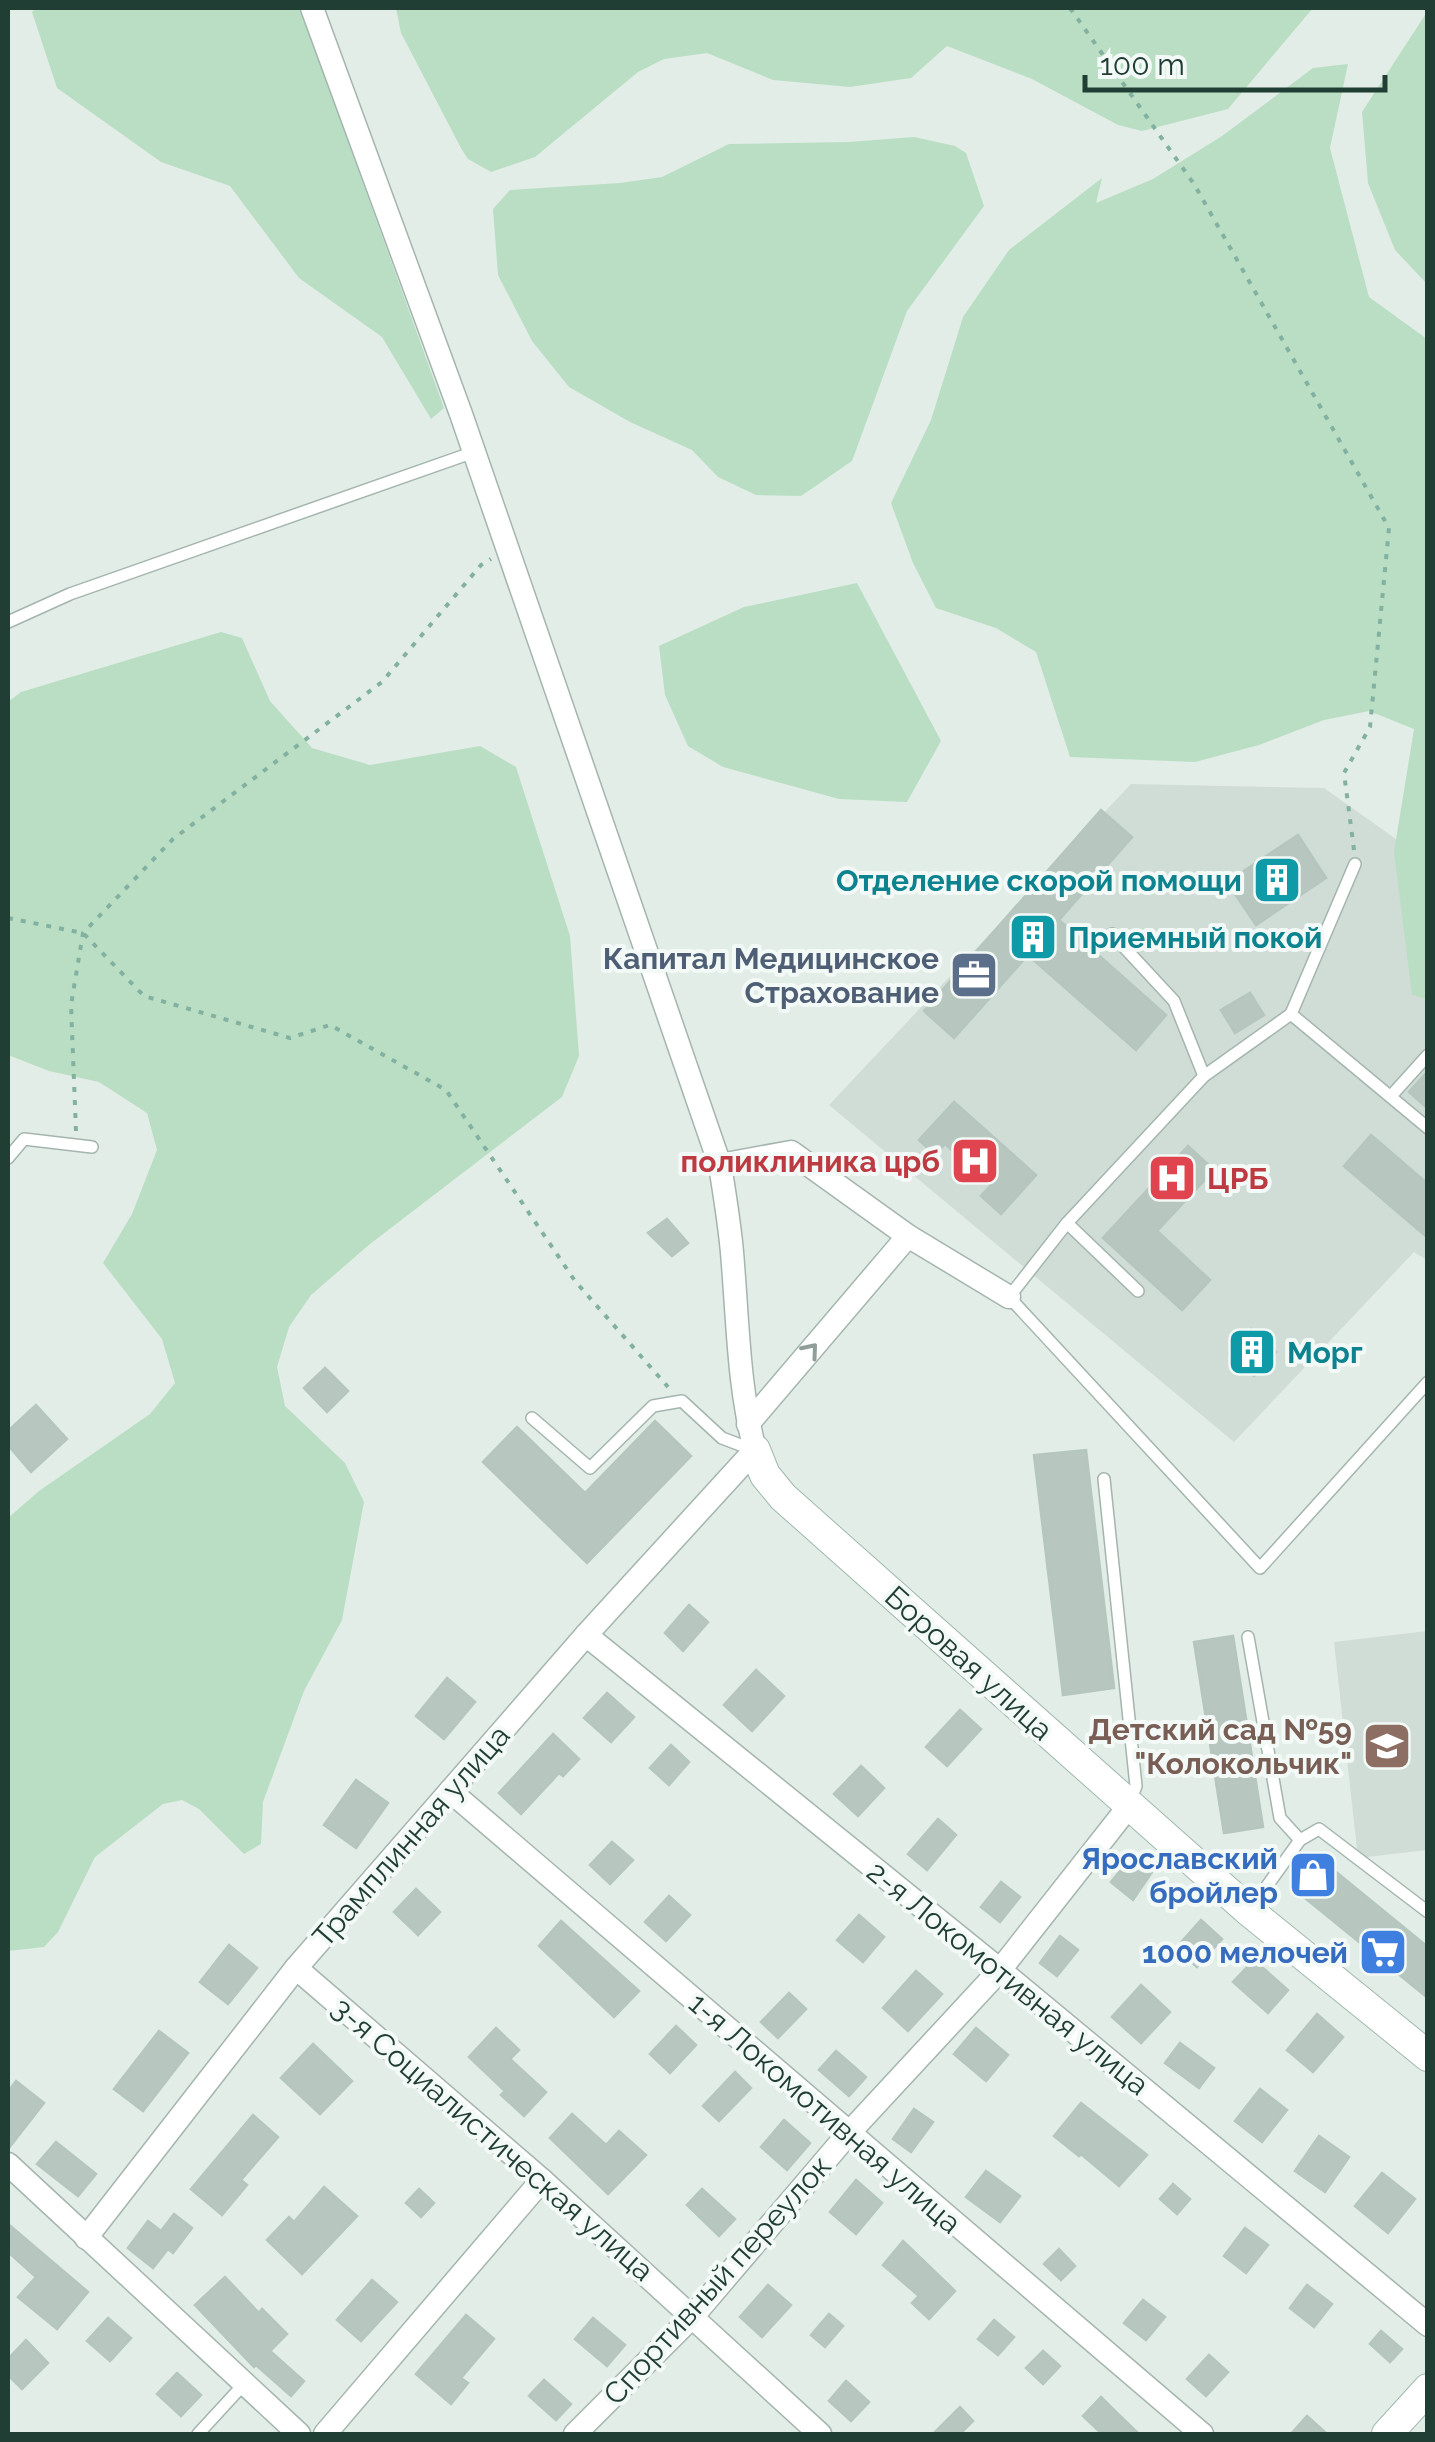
<svg xmlns="http://www.w3.org/2000/svg" width="1435" height="2442" viewBox="0 0 1435 2442" font-family="Raleway,sans-serif">
<style>
.built{fill:#d0dcd6}
.green{fill:#badec3}
.building{fill:#b7c7c0;stroke:#b4c6be;stroke-width:2.5}
.lines{fill:none;stroke-linecap:round;stroke-linejoin:round}
.lane-casing{stroke:#a4b5ae;stroke-width:14}
.street-casing{stroke:#a4b5ae;stroke-width:25}
.secondary-casing{stroke:#a0b9af;stroke-width:32}
.path{stroke:#82b1a1;stroke-width:4;stroke-dasharray:5 8;stroke-linecap:butt}
.lane{stroke:#fff;stroke-width:11}
.street{stroke:#fff;stroke-width:22}
.secondary{stroke:#fff;stroke-width:30}
.oneway{stroke:#909e9a}
.labels{text-anchor:middle;dominant-baseline:central;stroke-width:8;stroke-linejoin:round;paint-order:stroke}
.culture-label{font-size:30px;font-weight:bold;fill:#0d838f;stroke:#f3f9f6;text-anchor:start}
.service-label{font-size:30px;font-weight:bold;fill:#4e5e75;stroke:#f3f9f6;text-anchor:end}
.health-label{font-size:30px;font-weight:bold;fill:#be3a42;stroke:#f3f9f6;text-anchor:end}
.street-label{font-size:30px;fill:#213e35;stroke:#f3f9f6}
.education-label{font-size:30px;font-weight:bold;fill:#785e54;stroke:#f3f9f6;text-anchor:end}
.shop-label{font-size:30px;font-weight:bold;fill:#366cbe;stroke:#f3f9f6;text-anchor:end}
</style>
<rect width="100%" height="100%" fill="#e2ede7"/>
<g class="built">
<polygon points="1131,784 1324,788 1427,861 1427,1260 1414,1252 1234,1442 829,1105"/>
<polygon points="1427,1631 1427,1850 1358,1858 1334,1642"/>
</g>
<g class="green">
<polygon points="36,8 300,8 444,408 431,419 382,337 299,278 230,186 161,162 57,88 32,12"/>
<polygon points="396,8 1313,8 1228,109 1142,131 1118,125 1032,79 947,46 911,78 850,87 773,80 707,53 664,59 638,72 535,157 491,172 468,159 462,150 401,33"/>
<polygon points="1427,12 1427,284 1395,250 1368,183 1362,112"/>
<polygon points="1348,64 1330,148 1369,297 1427,339 1427,999 1412,995 1394,852 1414,729 1369,711 1324,720 1259,745 1195,762 1070,757 1036,652 996,628 936,608 913,563 891,503 931,420 963,317 1009,250 1102,178 1096,203 1153,179 1222,136 1313,68"/>
<polygon points="914,137 955,146 966,153 984,206 907,311 852,461 801,496 756,495 718,477 692,450 630,422 569,387 532,341 498,275 493,209 510,190 620,183 662,177 729,144 849,142"/>
<polygon points="857,583 941,741 907,802 839,799 723,767 688,746 665,695 659,646 744,607"/>
<polygon points="221,632 242,638 270,701 312,748 370,765 480,746 516,767 570,936 579,1056 562,1097 370,1244 311,1295 289,1327 277,1367 285,1406 345,1463 364,1502 342,1620 304,1691 263,1802 261,1844 244,1854 199,1809 182,1800 163,1804 95,1857 58,1932 44,1947 8,1951 8,1518 39,1491 150,1414 175,1383 162,1339 103,1263 132,1214 157,1150 147,1113 99,1082 49,1071 8,1055 8,702 21,692"/>
</g>
<g class="building">
<polygon points="1101,810 1132,837 1059,920 1166,1015 1136,1050 1028,955 954,1038 924,1011"/>
<polygon points="1298,835 1326,878 1256,925 1227,882"/>
<polygon points="1250,993 1264,1015 1235,1033 1221,1010"/>
<polygon points="1428,1071 1428,1109 1409,1092"/>
<polygon points="954,1102 1036,1175 1001,1214 981,1196 991,1185 945,1144 935,1155 919,1140"/>
<polygon points="1371,1135 1428,1184 1428,1238 1344,1166"/>
<polygon points="1188,1146 1214,1170 1157,1231 1210,1280 1182,1310 1103,1238"/>
<polygon points="667,1219 688,1243 672,1256 648,1233"/>
<polygon points="1251,1329 1276,1352 1254,1376 1229,1353"/>
<polygon points="325,1368 348,1391 327,1412 304,1388"/>
<polygon points="36,1405 67,1439 31,1472 8,1445 8,1431"/>
<polygon points="655,1421 691,1456 587,1563 483,1462 517,1427 585,1493"/>
<polygon points="1086,1450 1114,1688 1063,1695 1034,1455"/>
<polygon points="689,1605 708,1622 683,1651 665,1633"/>
<polygon points="1233,1636 1263,1827 1224,1833 1194,1642"/>
<polygon points="756,1670 784,1696 752,1731 724,1705"/>
<polygon points="447,1678 475,1702 444,1739 416,1716"/>
<polygon points="607,1693 634,1717 611,1742 584,1718"/>
<polygon points="960,1710 981,1729 947,1766 926,1747"/>
<polygon points="553,1734 579,1759 563,1776 559,1773 521,1814 499,1793"/>
<polygon points="671,1745 689,1762 669,1785 650,1768"/>
<polygon points="861,1766 884,1788 858,1816 834,1794"/>
<polygon points="356,1780 388,1803 356,1848 324,1825"/>
<polygon points="938,1819 956,1835 927,1870 908,1854"/>
<polygon points="612,1842 633,1860 610,1884 590,1865"/>
<polygon points="1132,1856 1152,1872 1133,1900 1111,1882"/>
<polygon points="1319,1858 1428,1947 1428,1998 1294,1889"/>
<polygon points="1001,1882 1020,1897 1000,1922 981,1907"/>
<polygon points="416,1889 440,1912 418,1935 394,1912"/>
<polygon points="669,1896 690,1915 666,1941 645,1922"/>
<polygon points="859,1915 884,1937 863,1962 837,1940"/>
<polygon points="1201,1920 1222,1939 1197,1967 1176,1948"/>
<polygon points="561,1921 639,1991 614,2017 539,1946"/>
<polygon points="1060,1936 1078,1950 1057,1976 1040,1963"/>
<polygon points="229,1945 257,1968 228,2004 200,1982"/>
<polygon points="1254,1960 1288,1990 1268,2013 1233,1982"/>
<polygon points="916,1971 942,1994 908,2031 883,2008"/>
<polygon points="1141,1985 1170,2012 1141,2043 1112,2017"/>
<polygon points="789,1993 806,2009 778,2038 761,2022"/>
<polygon points="1317,2014 1343,2037 1313,2072 1287,2050"/>
<polygon points="676,2026 696,2045 670,2073 650,2054"/>
<polygon points="496,2028 519,2050 510,2059 546,2092 524,2116 501,2095 505,2091 469,2057"/>
<polygon points="976,2028 1008,2055 986,2081 954,2054"/>
<polygon points="159,2031 188,2053 143,2111 114,2089"/>
<polygon points="1180,2043 1214,2068 1199,2088 1165,2063"/>
<polygon points="313,2044 352,2081 320,2114 281,2078"/>
<polygon points="836,2051 866,2077 849,2096 819,2070"/>
<polygon points="735,2072 751,2088 719,2121 703,2106"/>
<polygon points="16,2081 44,2103 8,2149 8,2092"/>
<polygon points="1260,2089 1287,2110 1262,2142 1235,2121"/>
<polygon points="1081,2103 1147,2155 1119,2186 1081,2154 1079,2156 1054,2136"/>
<polygon points="914,2109 933,2122 911,2152 893,2139"/>
<polygon points="572,2114 606,2145 619,2131 646,2155 608,2194 550,2138"/>
<polygon points="253,2115 278,2137 241,2180 247,2185 222,2215 191,2189"/>
<polygon points="784,2120 810,2143 787,2170 761,2147"/>
<polygon points="1319,2136 1349,2157 1325,2192 1295,2171"/>
<polygon points="56,2142 96,2174 78,2196 37,2164"/>
<polygon points="986,2171 1020,2196 1000,2222 966,2197"/>
<polygon points="1382,2173 1415,2199 1388,2233 1355,2206"/>
<polygon points="856,2180 882,2203 856,2234 830,2212"/>
<polygon points="1173,2184 1190,2199 1177,2214 1160,2199"/>
<polygon points="324,2187 357,2216 302,2274 267,2240 289,2217 294,2222"/>
<polygon points="419,2189 434,2203 421,2217 406,2203"/>
<polygon points="702,2189 735,2219 719,2236 687,2205"/>
<polygon points="174,2214 192,2228 173,2253 168,2249 153,2268 128,2248 148,2221 161,2231"/>
<polygon points="8,2224 88,2292 57,2329 18,2297 36,2277 8,2252"/>
<polygon points="1245,2228 1268,2245 1246,2273 1224,2256"/>
<polygon points="903,2241 955,2291 929,2319 912,2303 919,2296 883,2265"/>
<polygon points="1059,2249 1075,2266 1061,2280 1044,2264"/>
<polygon points="225,2277 259,2313 262,2309 287,2334 270,2351 304,2381 291,2396 256,2365 254,2367 195,2305"/>
<polygon points="372,2280 397,2302 361,2341 337,2320"/>
<polygon points="768,2285 791,2305 762,2337 740,2317"/>
<polygon points="1307,2285 1332,2304 1314,2327 1290,2308"/>
<polygon points="1143,2300 1165,2317 1146,2340 1124,2323"/>
<polygon points="829,2314 843,2326 825,2347 811,2335"/>
<polygon points="466,2315 494,2339 461,2378 468,2383 451,2404 416,2374"/>
<polygon points="108,2318 131,2338 110,2361 87,2341"/>
<polygon points="593,2318 625,2345 607,2366 575,2339"/>
<polygon points="994,2320 1014,2337 998,2355 978,2339"/>
<polygon points="1381,2331 1402,2349 1390,2362 1370,2344"/>
<polygon points="26,2340 48,2363 22,2389 8,2375 8,2359"/>
<polygon points="1043,2351 1060,2366 1043,2384 1026,2368"/>
<polygon points="1209,2355 1228,2372 1206,2396 1187,2379"/>
<polygon points="177,2373 201,2395 181,2416 157,2394"/>
<polygon points="544,2380 571,2404 556,2420 529,2396"/>
<polygon points="846,2381 869,2402 851,2421 829,2401"/>
<polygon points="1101,2397 1116,2412 1139,2434 1102,2434 1083,2416"/>
<polygon points="960,2407 973,2421 960,2434 933,2434"/>
<polygon points="1307,2416 1327,2434 1291,2434"/>
</g>
<g class="lines">
<g class="lane-casing">
<g id="lane">
<polyline points="8,622 70,594 474,452"/>
<polyline points="1112,934 1174,1001 1204,1076"/>
<polyline points="1291,1014 1355,864"/>
<polyline points="1391,1096 1428,1055"/>
<polyline points="1428,1128 1291,1014 1204,1076 1067,1223 1009,1297 1260,1568 1428,1382"/>
<polyline points="8,1158 24,1139 92,1147"/>
<polyline points="1067,1223 1138,1291"/>
<polyline points="532,1418 590,1468 653,1406 682,1401 722,1438 751,1449"/>
<polyline points="1104,1479 1136,1786 1130,1802"/>
<polyline points="1248,1637 1280,1818 1300,1840"/>
<polyline points="1249,1911 1300,1840 1319,1829 1428,1912"/>
<polyline points="198,2434 244,2384"/>
</g>
</g>
<g class="street-casing">
<g id="street">
<polyline points="720,1165 791,1152 908,1236 1009,1297"/>
<polyline points="748,1424 908,1236"/>
<polyline points="586,1635 1000,1970 1428,2325"/>
<polyline points="450,1791 1202,2434"/>
<polyline points="296,1968 542,2180 820,2434"/>
<polyline points="8,2164 299,2434"/>
<path d="M86,2238L296,1968L586,1635L755,1450C739,1390 738,1327 733,1265C731,1231 725,1198 720,1165L461,414L312,8"/>
<polyline points="325,2434 542,2180"/>
<polyline points="575,2434 693,2316 848,2134 1000,1970 1129,1806"/>
</g>
</g>
<g class="secondary-casing">
<g id="secondary">
<polyline points="755,1450 765,1475 783,1497 1249,1911 1428,2056"/>
<polyline points="1387,2434 1428,2389"/>
</g>
</g>
<g class="path">
<polyline points="1070,8 1194,184 1389,528 1370,727 1344,773 1354,850"/>
<polyline points="8,918 83,933 144,996 290,1038 330,1025 446,1090 575,1281 668,1387"/>
<polyline points="76,1131 71,1005 83,933 173,839 382,682 481,565 491,559"/>
</g>
<use href="#lane" class="lane"/>
<use href="#street" class="street"/>
<use href="#secondary" class="secondary"/>
</g>
<defs><path id="oneway-chevron" d="M-2-3.5L2.5 0L-2 3.5" fill="none" stroke-width="1.6" stroke-linecap="round" stroke-linejoin="round" transform="scale(2.5)"/></defs>
<use class="oneway" href="#oneway-chevron" transform="translate(811 1350) rotate(-50)"/>
<defs>
<g id="building-square" transform="scale(2.5)"><rect x="-9" y="-9" width="18" height="18" rx="4" fill="#0f9aa8" stroke="#f3f9f6"/><path d="M-4-6H4V6H1V3H-1V6H-4ZM-2.5-4.3h1.7v1.8h-1.7ZM.8-4.3h1.7v1.8H.8ZM-2.5-1h1.7V.8h-1.7ZM.8-1h1.7V.8H.8Z" fill="#fff"/></g>
<g id="office-square" transform="scale(2.5)"><rect x="-9" y="-9" width="18" height="18" rx="4" fill="#5c6f8a" stroke="#f3f9f6"/><path d="M-6-3h4V-5.5h4V-3h4V5H-6ZM-1-4.5V-3h2v-1.5ZM-6 0V1H6V0Z" fill="#fff"/></g>
<g id="hospital-square" transform="scale(2.5)"><rect x="-9" y="-9" width="18" height="18" rx="4" fill="#e0444e" stroke="#f3f9f6"/><path d="M-5-5h3v3.5h4V-5h3V5h-3V1.5h-4V5h-3Z" fill="#fff"/></g>
<g id="school-square" transform="scale(2.5)"><rect x="-9" y="-9" width="18" height="18" rx="4" fill="#8d6e63" stroke="#f3f9f6"/><path d="M0-5L7-2L0 1L-7-2ZM-4 1L0 2.5L4 1V4Q0 6-4 4Z" fill="#fff"/></g>
<g id="shop-square" transform="scale(2.5)"><rect x="-9" y="-9" width="18" height="18" rx="4" fill="#3f7fe0" stroke="#f3f9f6"/><path d="M-5-2.5h2.3a2.7 3.5 0 0 1 5.4 0H5L5.5 6h-11ZM-1.5-2.5h3a1.5 2.3 0 0 0-3 0Z" fill="#fff"/></g>
<g id="supermarket-square" transform="scale(2.5)"><rect x="-9" y="-9" width="18" height="18" rx="4" fill="#3f7fe0" stroke="#f3f9f6"/><path d="M-6-5.5h2.5l.6 2H6L4.5 2H-2.5L-4.4-4H-6ZM-1.5 3.2a1.3 1.3 0 1 0 .1 0ZM3 3.2a1.3 1.3 0 1 0 .1 0Z" fill="#fff"/></g>
</defs>
<g fill-rule="evenodd">
<use href="#building-square" x="1277" y="880"/>
<use href="#building-square" x="1033" y="937"/>
<use href="#office-square" x="974" y="975"/>
<use href="#hospital-square" x="975" y="1161"/>
<use href="#hospital-square" x="1172" y="1178"/>
<use href="#building-square" x="1252" y="1352"/>
<use href="#school-square" x="1387" y="1746"/>
<use href="#shop-square" x="1313" y="1875"/>
<use href="#supermarket-square" x="1383" y="1952"/>
</g>
<g class="labels">
<g class="culture-label">
<text x="1242" y="880" text-anchor="end">Отделение скорой помощи</text>
<text x="1068" y="937">Приемный покой</text>
<text x="1287" y="1352">Морг</text>
</g>
<g class="service-label">
<text x="939" y="958">Капитал Медицинское<tspan x="939" dy="34">Страхование</tspan></text>
</g>
<g class="health-label">
<text x="940" y="1161">поликлиника црб</text>
<text x="1207" y="1178" text-anchor="start">ЦРБ</text>
</g>
<g class="street-label">
<text transform="translate(969 1663) rotate(42)">Боровая улица</text>
<text transform="translate(411 1836) rotate(-49)">Трамплинная улица</text>
<text transform="translate(1008 1978) rotate(39)">2-я Локомотивная улица</text>
<text transform="translate(825 2113) rotate(41)">1-я Локомотивная улица</text>
<text transform="translate(493 2139) rotate(41)">3-я Социалистическая улица</text>
<text transform="translate(717 2280) rotate(-48)">Спортивный переулок</text>
</g>
<g class="education-label">
<text x="1352" y="1729">Детский сад №59<tspan x="1352" dy="34">"Колокольчик"</tspan></text>
</g>
<g class="shop-label">
<text x="1278" y="1858">Ярославский<tspan x="1278" dy="34">бройлер</tspan></text>
<text x="1348" y="1952">1000 мелочей</text>
</g>
</g>
<rect width="1435" height="2442" fill="none" stroke="#213e35" stroke-width="20"/>
<path d="M1085 75v15h300v-15" fill="none" stroke="#213e35" stroke-width="5"/>
<text x="1100" y="75" font-size="30" fill="#213e35" stroke="#f3f9f6" stroke-width="8" paint-order="stroke">100 m</text>
</svg>
